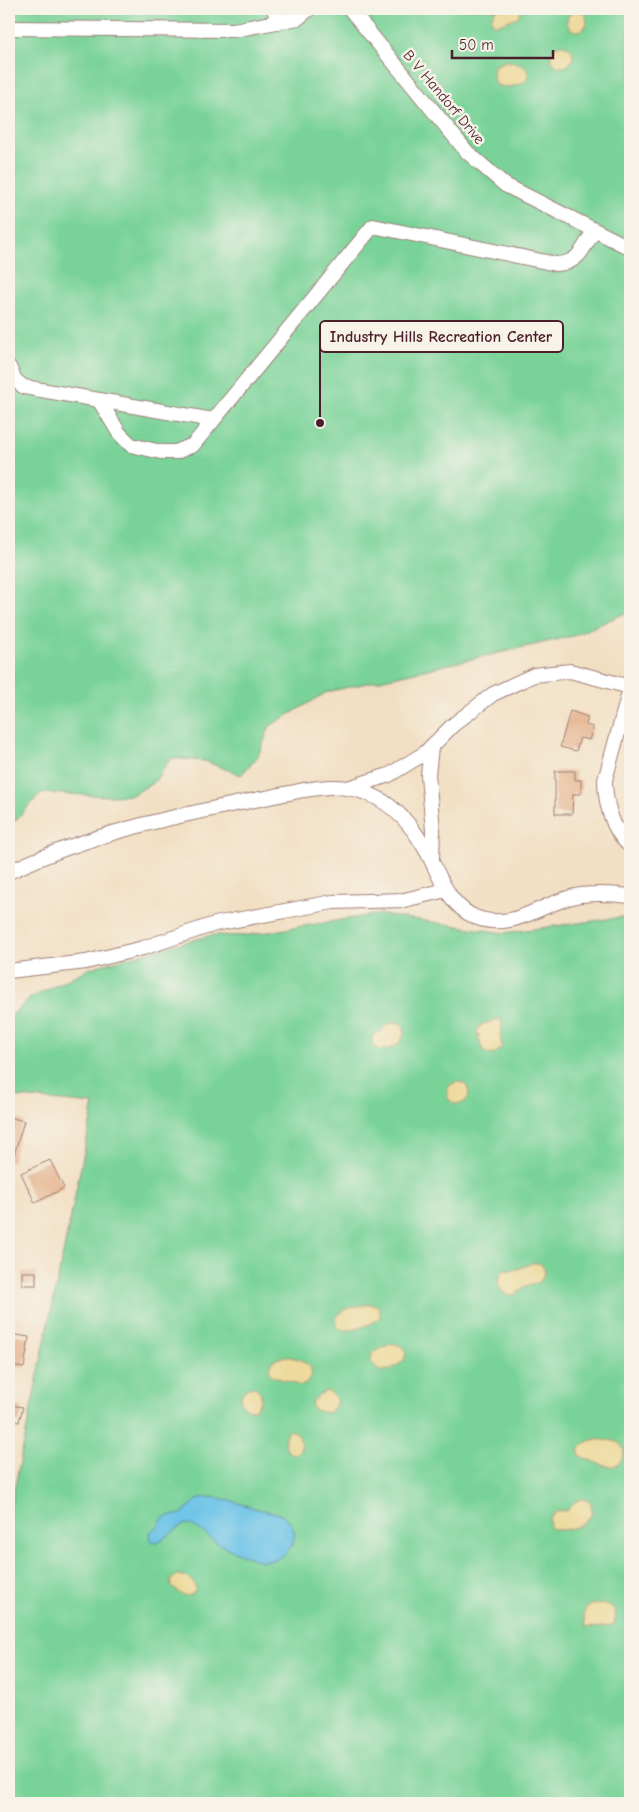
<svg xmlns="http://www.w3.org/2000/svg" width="639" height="1812" viewBox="0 0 639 1812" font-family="'Comic Neue',sans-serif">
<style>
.green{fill:#79d399;stroke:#627962}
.sand{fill:#eeda9e;stroke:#9c7c64}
.water{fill:#6bc3e8;stroke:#5a718a}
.building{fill:#e4b089}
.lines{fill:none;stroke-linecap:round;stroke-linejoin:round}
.minor-casing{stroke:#9e7f77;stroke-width:16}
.minor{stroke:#fff;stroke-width:14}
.labels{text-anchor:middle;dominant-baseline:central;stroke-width:5;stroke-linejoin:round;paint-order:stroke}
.street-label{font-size:15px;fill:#4a1f2b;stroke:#f7f3e8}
.leader{fill:none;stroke:#4a1f2b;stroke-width:2}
.callout-dot{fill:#4a1f2b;stroke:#f7f3e8;stroke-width:2}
.callout{fill:#f7f3e8;stroke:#4a1f2b;stroke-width:2}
.callout-label{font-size:16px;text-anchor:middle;font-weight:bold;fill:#4a1f2b}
</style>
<rect width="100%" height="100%" fill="#f7f3e8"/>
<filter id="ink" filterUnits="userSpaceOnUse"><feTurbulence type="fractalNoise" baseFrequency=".02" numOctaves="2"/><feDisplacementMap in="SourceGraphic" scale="10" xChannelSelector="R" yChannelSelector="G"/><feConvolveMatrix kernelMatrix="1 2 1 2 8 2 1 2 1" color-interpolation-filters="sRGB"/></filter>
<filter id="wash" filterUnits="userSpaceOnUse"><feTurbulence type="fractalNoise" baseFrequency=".0096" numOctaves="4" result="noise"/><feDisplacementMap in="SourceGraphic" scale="20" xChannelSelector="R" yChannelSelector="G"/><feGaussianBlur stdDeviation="1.12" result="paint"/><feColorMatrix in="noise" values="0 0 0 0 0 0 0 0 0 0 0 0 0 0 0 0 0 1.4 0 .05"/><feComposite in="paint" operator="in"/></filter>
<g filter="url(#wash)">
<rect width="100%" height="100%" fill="#f2dfc3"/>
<g class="green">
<polygon points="9,9 630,9 630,611 573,636 327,692 270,726 258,756 241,775 205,761 171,758 154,782 132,795 110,796 41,793 9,827"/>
<polygon points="378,914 504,933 630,916 630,1803 9,1803 9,1515 94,1104 9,1096 9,1018 29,999 90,968 212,935 243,936"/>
</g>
<g class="sand">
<polygon points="496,9 522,9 518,17 496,25 493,23 491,19"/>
<circle cx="577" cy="21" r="10"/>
<circle cx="562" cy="56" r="11"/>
<path d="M506,61C517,62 527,64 529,76C525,86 506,89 496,85L493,76L494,66Z"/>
<polygon points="498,1019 501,1020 502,1026 500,1036 502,1047 495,1054 486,1054 481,1046 477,1031 481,1025"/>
<path d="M393,1022C418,1022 397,1060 373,1047L372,1039L374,1034L382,1031L385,1026Z"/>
<circle cx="458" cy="1093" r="11"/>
<path d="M532,1263H539L544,1268L545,1273L540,1282C536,1284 532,1283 528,1285C517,1289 517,1301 502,1292L498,1283L502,1271L518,1269Z"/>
<path d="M370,1304L377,1305L380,1310V1317C372,1325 349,1334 338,1328L336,1318C343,1306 357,1307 370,1304Z"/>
<polygon points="392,1343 404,1347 406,1353 404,1361 390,1370 379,1371 371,1362 372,1353"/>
<path d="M285,1356L299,1359L310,1366L312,1375L306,1384L301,1386C296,1385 293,1382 289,1381C278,1378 263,1377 272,1361Z"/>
<path d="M251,1387H255L261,1393V1400L255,1409L249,1410L242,1405C238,1396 243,1390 251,1387Z"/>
<path d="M328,1391L337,1399L335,1407L328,1413L314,1410L311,1404C315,1397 320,1393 328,1391Z"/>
<path d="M290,1430C299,1432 302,1441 301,1449L297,1454L289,1453C284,1446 282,1435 290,1430Z"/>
<path d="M597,1439C608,1442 621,1437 624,1452C621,1470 608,1468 595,1462C590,1459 585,1459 580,1456L579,1451C583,1442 589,1441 597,1439Z"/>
<path d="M581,1499L588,1500C605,1522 562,1536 550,1527L549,1519C554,1512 559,1510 567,1511L574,1502Z"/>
<path d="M177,1575C188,1576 193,1579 196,1590L191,1595L183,1596C179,1590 170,1590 170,1581Z"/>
<path d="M591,1605C607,1603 619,1605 614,1624C608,1627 592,1629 586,1626L583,1614L587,1608Z"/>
</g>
<path class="water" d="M206,1497C224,1497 240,1504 258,1509C269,1512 279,1511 289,1521C306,1541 280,1566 258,1560C250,1558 222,1547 216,1542C206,1535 199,1527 187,1524L183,1525L158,1542L151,1541L150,1532L159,1526L161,1520L167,1516L182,1514L197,1500Z"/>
<g id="blocks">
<g class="building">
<polygon points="570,711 588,717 586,725 593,727 589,740 580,738 576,751 560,747"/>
<polygon points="555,771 575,771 575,780 581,780 581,794 573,794 572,814 555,814"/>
<polygon points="9,1117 24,1121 12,1162 9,1162"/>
<polygon points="50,1160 64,1188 35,1203 21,1173"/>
<rect x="22" y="1272" width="14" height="13"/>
<polygon points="9,1334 29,1337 24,1368 9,1365"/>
<polygon points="9,1405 23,1407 19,1422 9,1420"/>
</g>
</g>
</g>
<g filter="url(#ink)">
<use href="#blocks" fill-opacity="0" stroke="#9e7f77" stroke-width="1"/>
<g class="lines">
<g class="minor-casing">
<g id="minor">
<polyline points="274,9 278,22"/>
<polyline points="350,9 467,152 505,185 630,248"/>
<polyline points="9,28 234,30 298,18 309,9"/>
<path d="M9,367L15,380L24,387L99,400L119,433L131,445L161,452H176L193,445L373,226L556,264C580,263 582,249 594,231"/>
<polyline points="99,400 213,420"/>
<path d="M630,689L605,780C605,802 612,831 630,846"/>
<polyline points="431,747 428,775 433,830 432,858"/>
<polyline points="348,788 389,775 425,753 453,725 493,694 534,675 570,671 630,687"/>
<path d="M9,872C102,827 204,811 304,790C313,789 322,787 331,787C384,786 415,824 435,868C444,887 454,908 475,917C515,933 544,900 581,895C597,893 614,894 630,896"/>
<polyline points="9,971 86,962 143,948 215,924 333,902 404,900 446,890"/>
</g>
</g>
<use href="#minor" class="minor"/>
</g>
</g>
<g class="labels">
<g class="street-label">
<text transform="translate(444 97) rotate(50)">B V Handorf Drive</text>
</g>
</g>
<path class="leader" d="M320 423L320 337"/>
<circle class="callout-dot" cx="320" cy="423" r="5"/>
<rect class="callout" x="320" y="321" width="243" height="31" rx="5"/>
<g class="callout-label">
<text x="441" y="342">Industry Hills Recreation Center</text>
</g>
<rect width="639" height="1812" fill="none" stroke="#f7f3e8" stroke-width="30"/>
<path d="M452 50v8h101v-8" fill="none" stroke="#4a1f2b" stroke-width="2.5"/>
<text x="459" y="50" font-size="15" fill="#4a1f2b" stroke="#f7f3e8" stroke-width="4" paint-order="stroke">50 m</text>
</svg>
